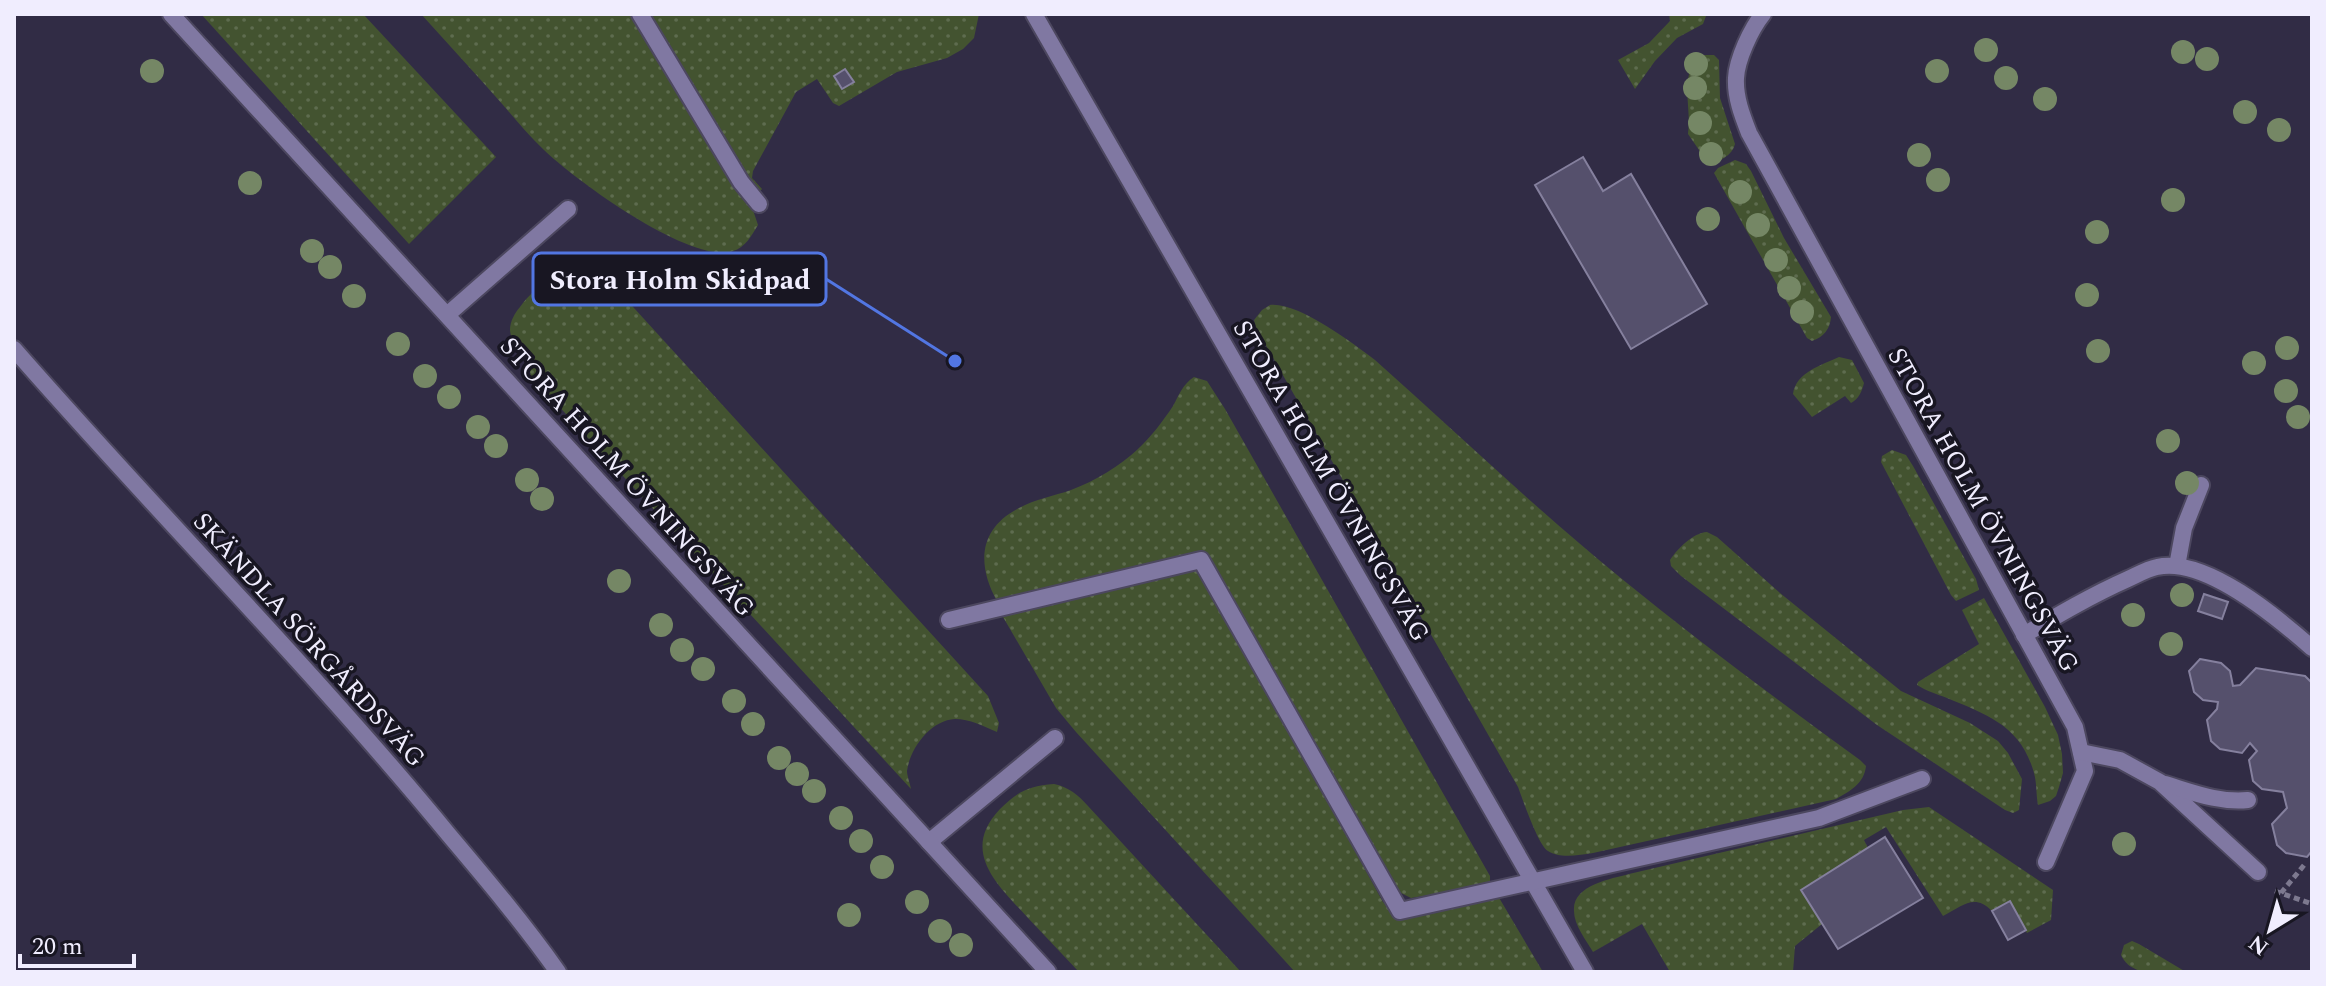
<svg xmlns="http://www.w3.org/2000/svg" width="2326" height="986" viewBox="0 0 2326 986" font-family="Spectral,serif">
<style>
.green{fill:url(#green-dots)}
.building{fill:#55506c;stroke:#85809e;stroke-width:2}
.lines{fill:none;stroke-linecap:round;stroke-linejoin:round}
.lane-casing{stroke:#4c475f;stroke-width:20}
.street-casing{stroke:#4c475f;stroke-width:20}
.path{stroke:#7d798f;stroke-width:5;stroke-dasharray:6 4;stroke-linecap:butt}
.lane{stroke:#8078a2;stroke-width:16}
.street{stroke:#8078a2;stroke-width:16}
.tree{fill:#758765}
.labels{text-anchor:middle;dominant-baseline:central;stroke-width:7;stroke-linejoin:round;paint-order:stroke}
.street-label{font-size:26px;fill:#f0edfe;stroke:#181622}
.leader{fill:none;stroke:#5276e2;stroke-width:3}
.callout-dot{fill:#5276e2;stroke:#181622;stroke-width:3}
.callout{fill:#181622;stroke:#5276e2;stroke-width:3}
.callout-label{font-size:28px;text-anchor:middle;font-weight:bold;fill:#f0edfe}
</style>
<defs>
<pattern id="green-dots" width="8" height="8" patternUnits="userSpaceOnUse" patternTransform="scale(2)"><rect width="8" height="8" fill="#435330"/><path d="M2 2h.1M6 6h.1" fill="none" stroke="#5e6c4f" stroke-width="1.8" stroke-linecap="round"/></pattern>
</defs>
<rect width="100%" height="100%" fill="#312c45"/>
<g class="green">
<polygon points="201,14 363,14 496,157 409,244"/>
<path d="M421,14H631L702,131L753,210L758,225C752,235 745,248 733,251C691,265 575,180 544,150C529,136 516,120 503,105C476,74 448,44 421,14Z"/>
<polygon points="649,14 979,14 974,38 963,49 947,58 897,72 839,106 833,103 817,79 796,92 753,171 752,178 762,189 758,194 728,149"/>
<polygon points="1669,14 1711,14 1706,16 1703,24 1677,38 1655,61 1635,89 1618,60 1649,43 1670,21"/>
<path d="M1705,55H1714L1719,60L1720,98L1735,144C1732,156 1720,160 1710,166L1688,134C1693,109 1676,68 1705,55Z"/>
<path d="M1735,160L1746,164L1751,171L1784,238L1831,317C1830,329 1824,337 1812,341L1807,338L1714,173L1718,168Z"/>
<path d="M592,270L603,274L988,696L999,723L997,732C983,726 970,719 955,719C931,720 910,748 907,771C907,776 910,783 911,789L531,376C528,360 511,346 510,330C510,321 515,313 520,307C538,282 562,271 592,270Z"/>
<path d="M1270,305C1299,302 1352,343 1375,360C1457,433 1536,509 1622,579C1699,642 1779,701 1860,760L1866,766C1864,784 1850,791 1836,799L1593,853C1579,855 1560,859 1548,851C1538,845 1523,800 1518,787L1256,328L1254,320L1262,310Z"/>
<path d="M1839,357L1852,360L1864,383C1862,391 1859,399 1851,403L1845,396L1812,417L1793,394C1796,372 1822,365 1839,357Z"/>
<path d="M1194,377L1207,381L1225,409L1490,876V882L1484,886L1411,898L1401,893L1392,882L1204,553L997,601C977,565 978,529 1019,508C1035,499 1054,496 1071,490C1095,481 1120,466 1138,449C1151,437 1163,421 1173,406C1179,395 1183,384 1194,377Z"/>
<polygon points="1892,450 1906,455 1913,466 1976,579 1979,590 1956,601 1951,595 1881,462 1882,456"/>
<path d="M1707,532L1717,537L1780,593L1901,691L1970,723L1998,741L2008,753L2022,779L2019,810L2013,813L2005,810L1877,725L1681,576L1671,566L1670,560C1678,548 1693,533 1707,532Z"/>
<polygon points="1191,566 1205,578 1383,902 1396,912 1498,896 1543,972 1295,972 1076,732 1056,708 1003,617"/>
<path d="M1984,598L2045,707L2058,735L2062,754L2063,773L2059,787L2056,796L2050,801L2038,805C2036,795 2037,784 2034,773C2021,726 1988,715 1947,698C1937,694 1926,691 1917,685L1918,682L1979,644L1962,610Z"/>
<path d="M1054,784C1069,787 1078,795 1088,806L1241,972H1079C1062,954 1045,936 1028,918C999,886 959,852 1000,809C1018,791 1029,786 1054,784Z"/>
<path d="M1929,807L2053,890L2051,920L2027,933L2010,902L1992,911C1974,893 1963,906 1943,916L1886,827L1864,840L1868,848L1801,890L1822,924L1795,946L1793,972H1670L1642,924L1593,952C1586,940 1574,925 1574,911C1572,885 1611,879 1629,874L1903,810Z"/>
<path d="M2132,941L2139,944L2186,972C2165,972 2132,979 2121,955L2124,945Z"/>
</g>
<g class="building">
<polygon points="845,69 854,82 842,89 834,76"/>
<polygon points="1583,157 1603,191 1631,174 1707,304 1631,349 1535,185"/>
<polygon points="2204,594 2228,602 2222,619 2198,611"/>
<polygon points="2200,659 2221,663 2230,671 2233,686 2240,685 2256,668 2305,676 2312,683 2312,851 2307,857 2286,853 2277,845 2272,824 2287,808 2283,792 2262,789 2253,781 2249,760 2257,751 2250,743 2242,753 2220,749 2211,741 2207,720 2217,709 2218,702 2203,700 2194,692 2189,671"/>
<polygon points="1885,837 1923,898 1838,949 1801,890"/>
<polygon points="2010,901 2026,930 2008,940 1992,911"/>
</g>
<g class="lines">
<g class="lane-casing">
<g id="lane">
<polyline points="447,315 568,209"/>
<path d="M14,349C157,513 311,667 449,835C487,880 524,924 558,972"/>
<polyline points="929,842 1055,738"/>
</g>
</g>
<g class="street-casing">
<g id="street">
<polyline points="171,14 1048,972"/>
<polyline points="640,14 741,182 759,204"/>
<polyline points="1034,14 1585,972"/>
<path d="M1763,14C1751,29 1737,59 1736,78C1735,97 1742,115 1749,133L2075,727L2085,771L2046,862"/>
<polyline points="2177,566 2184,528 2201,485"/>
<polyline points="949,620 1201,560 1400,911 1819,818 1922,779"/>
<path d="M2024,635C2058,615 2092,595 2128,579C2137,575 2147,569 2157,567C2205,556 2278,618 2312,648"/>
<polyline points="2081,752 2120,760 2160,782 2258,872"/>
<path d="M2165,784C2192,792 2219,803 2248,800"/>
</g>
</g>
<g class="path">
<polyline points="2275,891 2312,904"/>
<polyline points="2281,893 2305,864"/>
</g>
<use href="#lane" class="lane"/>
<use href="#street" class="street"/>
</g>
<g class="tree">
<circle cx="1986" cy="50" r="12"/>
<circle cx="2183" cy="52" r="12"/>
<circle cx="2207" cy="59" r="12"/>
<circle cx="1696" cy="64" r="12"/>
<circle cx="152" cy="71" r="12"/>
<circle cx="1937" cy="71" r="12"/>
<circle cx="2006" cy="78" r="12"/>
<circle cx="1695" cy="88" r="12"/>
<circle cx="2045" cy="99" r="12"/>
<circle cx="2245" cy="112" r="12"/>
<circle cx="1700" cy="123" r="12"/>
<circle cx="2279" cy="130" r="12"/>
<circle cx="1711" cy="154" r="12"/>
<circle cx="1919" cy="155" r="12"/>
<circle cx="1938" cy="180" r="12"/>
<circle cx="250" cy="183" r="12"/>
<circle cx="1740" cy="192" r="12"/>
<circle cx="2173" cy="200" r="12"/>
<circle cx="1708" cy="219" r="12"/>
<circle cx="1758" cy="225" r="12"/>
<circle cx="2097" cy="232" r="12"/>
<circle cx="312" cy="251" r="12"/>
<circle cx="1776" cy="260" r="12"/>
<circle cx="330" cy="267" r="12"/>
<circle cx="1789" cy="288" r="12"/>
<circle cx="2087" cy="295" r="12"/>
<circle cx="354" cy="296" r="12"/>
<circle cx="1802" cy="312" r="12"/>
<circle cx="398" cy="344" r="12"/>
<circle cx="2287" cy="348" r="12"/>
<circle cx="2098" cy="351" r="12"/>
<circle cx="2254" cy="363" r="12"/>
<circle cx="425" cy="376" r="12"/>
<circle cx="2286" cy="391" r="12"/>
<circle cx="449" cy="397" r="12"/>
<circle cx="2298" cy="417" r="12"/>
<circle cx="478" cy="427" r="12"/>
<circle cx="2168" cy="441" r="12"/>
<circle cx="496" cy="446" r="12"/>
<circle cx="527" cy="480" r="12"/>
<circle cx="2187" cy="483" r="12"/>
<circle cx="542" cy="499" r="12"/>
<circle cx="619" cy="581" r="12"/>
<circle cx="2182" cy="595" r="12"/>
<circle cx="2133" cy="615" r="12"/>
<circle cx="661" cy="625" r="12"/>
<circle cx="2171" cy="644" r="12"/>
<circle cx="682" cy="650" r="12"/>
<circle cx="703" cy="669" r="12"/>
<circle cx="734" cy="701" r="12"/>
<circle cx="753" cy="724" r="12"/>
<circle cx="779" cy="758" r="12"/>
<circle cx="797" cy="774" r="12"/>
<circle cx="814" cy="791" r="12"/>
<circle cx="841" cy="818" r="12"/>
<circle cx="861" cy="841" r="12"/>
<circle cx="2124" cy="844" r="12"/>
<circle cx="882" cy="867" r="12"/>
<circle cx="917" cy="902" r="12"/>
<circle cx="849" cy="915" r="12"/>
<circle cx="940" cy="931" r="12"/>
<circle cx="961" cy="945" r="12"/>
</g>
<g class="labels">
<g class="street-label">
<text transform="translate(627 477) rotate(48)">STORA HOLM ÖVNINGSVÄG</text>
<text transform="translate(1331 481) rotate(60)">STORA HOLM ÖVNINGSVÄG</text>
<text transform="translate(1983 510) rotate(61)">STORA HOLM ÖVNINGSVÄG</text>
<text transform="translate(309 640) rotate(48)">SKÄNDLA SÖRGÅRDSVÄG</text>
</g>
</g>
<path class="leader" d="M955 361L826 279"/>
<circle class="callout-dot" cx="955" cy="361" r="8"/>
<rect class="callout" x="533" y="253" width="293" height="52" rx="8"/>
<g class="callout-label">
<text x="680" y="289">Stora Holm Skidpad</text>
</g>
<rect width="2326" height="986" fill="none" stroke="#f0edfe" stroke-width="32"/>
<g transform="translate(2270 930) rotate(217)" stroke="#181622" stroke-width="6" paint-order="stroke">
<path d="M0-6L14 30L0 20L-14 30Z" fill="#f0edfe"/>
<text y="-12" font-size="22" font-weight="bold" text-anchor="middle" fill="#f0edfe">N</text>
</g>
<path d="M20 954v12h114v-12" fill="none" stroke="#f0edfe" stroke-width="4"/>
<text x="32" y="954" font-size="24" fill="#f0edfe" stroke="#181622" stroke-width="6" paint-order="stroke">20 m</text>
</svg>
